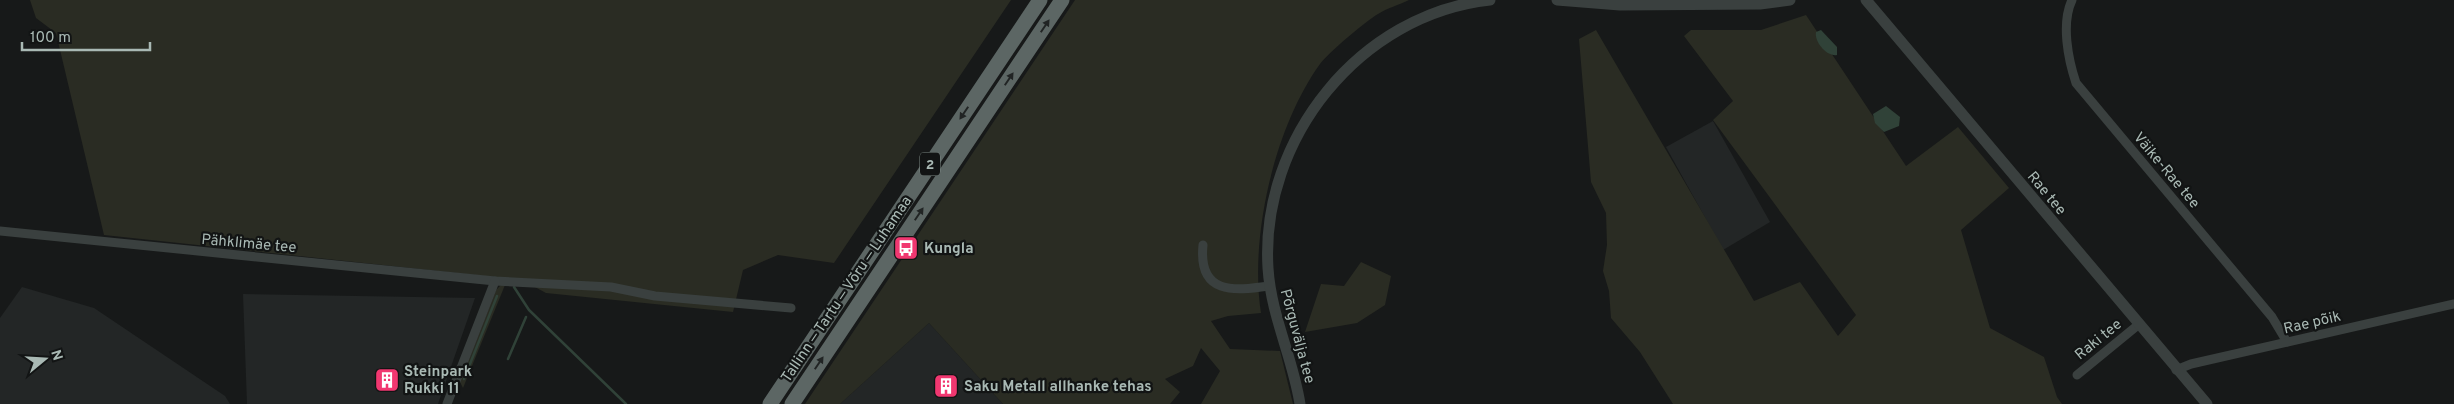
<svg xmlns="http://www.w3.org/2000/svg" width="2454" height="404" font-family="Overpass,sans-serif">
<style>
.built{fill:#232626}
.green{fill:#2a2c23}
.water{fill:#304238}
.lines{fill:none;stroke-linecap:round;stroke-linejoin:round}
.stream{stroke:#304238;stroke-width:2.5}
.minor{stroke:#3a403f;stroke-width:9}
.tertiary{stroke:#3a403f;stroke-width:11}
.trunk{stroke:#5c6664;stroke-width:15}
.oneway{fill:#212424}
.labels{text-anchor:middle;stroke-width:4.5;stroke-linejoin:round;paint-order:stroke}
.shield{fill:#121414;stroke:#7c8884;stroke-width:1}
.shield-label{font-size:14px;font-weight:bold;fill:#a9b9b4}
.street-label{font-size:15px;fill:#a9b9b4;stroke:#121414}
.poi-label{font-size:15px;font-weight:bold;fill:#a9b9b4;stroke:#121414;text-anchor:start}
</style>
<rect width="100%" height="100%" fill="#171919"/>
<g class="built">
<path d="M1713 121 1770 222 1723 250 1666 147Z"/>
<path d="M22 287 94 308 225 396 230 404H0V318Z"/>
<path d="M243 294 475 298 438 404H247Z"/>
<path d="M929 323 1003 404H840Z"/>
</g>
<g class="green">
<path d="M30 0H1011L834 263 778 255 743 270 733 312 546 293 522 280 104 235 56 33 36 18Z"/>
<path d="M1075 0H1409C1399 5 1387 8 1378 14 1366 21 1328 53 1320 64 1275 126 1249 237 1261 313L1228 316 1211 321 1230 349 1280 351 1293 404H1201L1220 371 1201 348 1193 366 1165 379 1180 392 1170 404H1003L929 323 840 404H805Z"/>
<path d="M1806 15 1906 166 1958 127 2009 188 1961 230 1990 328 2044 357 2057 397 2062 404H1673L1640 352 1611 318 1609 291 1603 271 1607 245 1606 213 1591 182 1579 39 1596 30 1754 301 1800 282 1838 336 1856 315 1713 120 1733 101 1684 36 1691 30H1761Z"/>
<path d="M1361 262 1391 276 1385 305 1357 323 1305 332 1321 284 1344 286Z"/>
<path d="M501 285H505L463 388 460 382 496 290Z"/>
</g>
<g class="water">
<path d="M1821 30 1837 47V55C1827 57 1814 42 1816 32Z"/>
<path d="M1886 106 1900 117 1899 126 1884 132 1875 123 1873 114Z"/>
</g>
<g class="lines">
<g class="stream">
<path d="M514 287 529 310 626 404"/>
<path d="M508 359 526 317"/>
<path d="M464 379 497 296"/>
</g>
<g class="minor">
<path d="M2072 0C2061 23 2068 59 2076 83L2272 317 2287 342"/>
<path d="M0 231 495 281 611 287 655 296 791 308"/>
<path d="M1203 245C1198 295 1234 291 1269 286"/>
<path d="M2176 370 2191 364 2454 304"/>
<path d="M2077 375 2138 325"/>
<path d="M447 404 495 281"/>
</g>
<g class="tertiary">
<path d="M1557 0 1620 5 1760 4 1790 0"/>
<path d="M1866 0 2207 404"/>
<path d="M1300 404C1293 358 1271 316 1268 268 1260 139 1360 14 1490 0"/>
</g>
<g class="trunk">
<path d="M770 404 1040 0"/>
<path d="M792 404 1062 0"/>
</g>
</g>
<defs><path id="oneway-solid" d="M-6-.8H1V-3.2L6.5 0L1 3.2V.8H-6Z" transform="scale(1.25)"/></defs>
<g class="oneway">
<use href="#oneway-solid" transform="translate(1045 26) rotate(-56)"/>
<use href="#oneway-solid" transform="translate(1009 79) rotate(-56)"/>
<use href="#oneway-solid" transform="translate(964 113) rotate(124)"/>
<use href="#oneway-solid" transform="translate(919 214) rotate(-56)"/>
<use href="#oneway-solid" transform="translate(819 363) rotate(-56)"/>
</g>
<defs>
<symbol id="bus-square" viewBox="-11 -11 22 22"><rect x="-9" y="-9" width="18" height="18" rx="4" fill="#f13770" stroke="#121414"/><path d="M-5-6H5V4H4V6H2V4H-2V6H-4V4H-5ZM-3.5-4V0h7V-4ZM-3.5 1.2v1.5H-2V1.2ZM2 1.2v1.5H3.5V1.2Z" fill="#fff"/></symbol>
<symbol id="building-square" viewBox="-11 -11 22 22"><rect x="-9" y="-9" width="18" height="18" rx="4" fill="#f13770" stroke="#121414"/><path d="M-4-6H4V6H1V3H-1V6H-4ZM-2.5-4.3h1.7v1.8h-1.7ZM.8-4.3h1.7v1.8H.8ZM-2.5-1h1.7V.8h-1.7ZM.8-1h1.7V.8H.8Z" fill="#fff"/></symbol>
</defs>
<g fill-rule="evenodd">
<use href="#bus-square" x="892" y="234" width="28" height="28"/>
<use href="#building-square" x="373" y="366" width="28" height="28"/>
<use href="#building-square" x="932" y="372" width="28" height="28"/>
</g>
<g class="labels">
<rect class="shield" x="920" y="152.5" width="20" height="23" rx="4"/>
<g class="shield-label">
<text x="930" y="169">2</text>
</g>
<g class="street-label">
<text transform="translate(2167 170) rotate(50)" y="5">Väike-Rae tee</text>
<text transform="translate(2047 193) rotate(50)" y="5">Rae tee</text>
<text transform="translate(249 243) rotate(5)" y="5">Pähklimäe tee</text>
<text transform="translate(846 289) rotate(-56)" y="5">Tallinn — Tartu — Võru — Luhamaa</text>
<text transform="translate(2312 322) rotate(-13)" y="5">Rae põik</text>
<text transform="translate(1298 336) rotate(75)" y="5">Põrguvälja tee</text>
<text transform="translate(2098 339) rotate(-39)" y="5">Raki tee</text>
</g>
<g class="poi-label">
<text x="924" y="253">Kungla</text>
<text x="404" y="376">Steinpark<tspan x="404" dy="17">Rukki 11</tspan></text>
<text x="964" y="391">Saku Metall allhanke tehas</text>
</g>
</g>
<g transform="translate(45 359) rotate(72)" stroke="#121414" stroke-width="4" paint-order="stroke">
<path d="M0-4L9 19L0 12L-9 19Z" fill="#a9b9b4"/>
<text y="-8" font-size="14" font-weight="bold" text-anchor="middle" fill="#a9b9b4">N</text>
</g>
<path d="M22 42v8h128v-8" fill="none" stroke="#a9b9b4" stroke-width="2.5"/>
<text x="30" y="42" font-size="15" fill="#a9b9b4" stroke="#121414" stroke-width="4" paint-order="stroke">100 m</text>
</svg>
